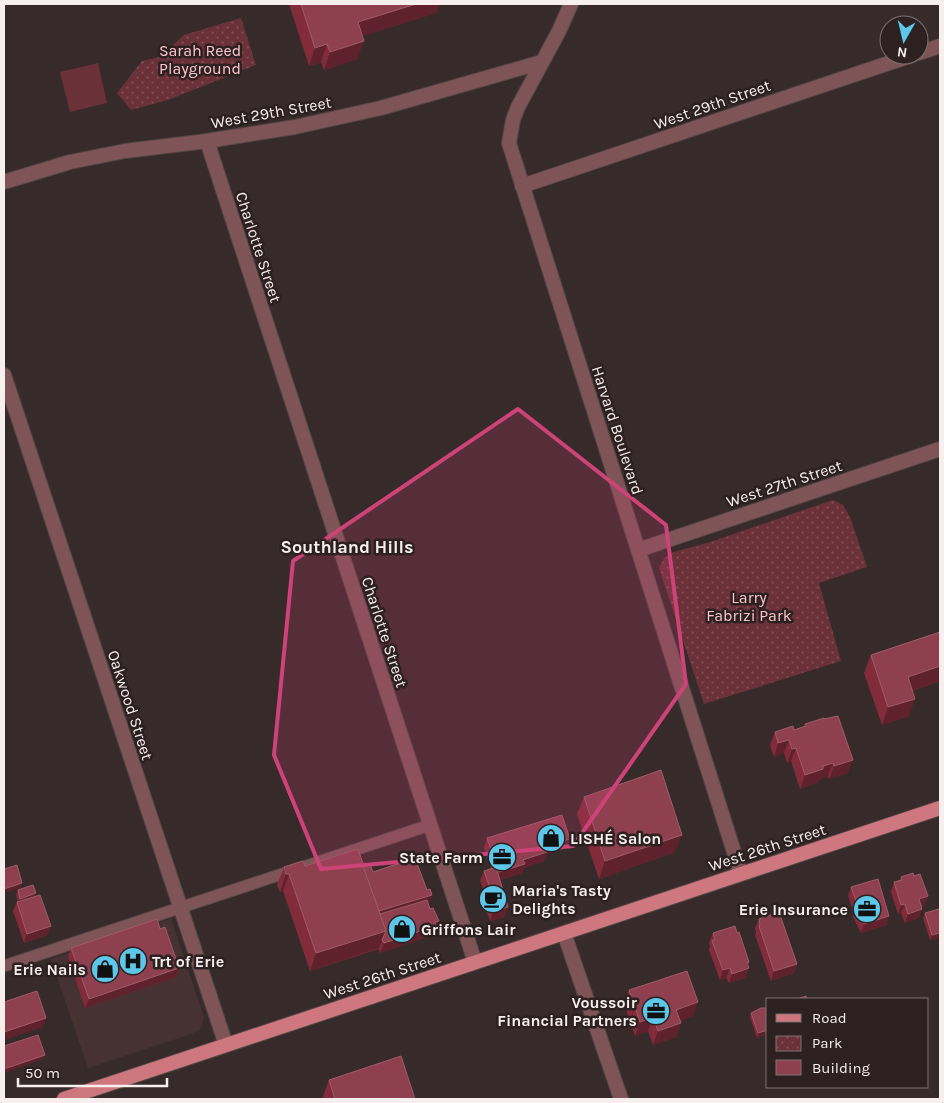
<svg xmlns="http://www.w3.org/2000/svg" width="944" height="1103" font-family="Karla,sans-serif">
<style>
.built{fill:#463233}
.park{fill:url(#park-dots)}
.garden{fill:#6b3138}
.lines{fill:none;stroke-linecap:round;stroke-linejoin:round}
.service-casing{stroke:#524545;stroke-width:13}
.minor-casing{stroke:#524545;stroke-width:16}
.primary-casing{stroke:#524545;stroke-width:16}
.service{stroke:#7f5457;stroke-width:11}
.minor{stroke:#7f5457;stroke-width:14}
.primary{stroke:#ce777f;stroke-width:14}
.wall{fill:#822b3b}
.shaded-wall{fill:#5f222c}
.building{fill:#8e404f;stroke:#9f5b68}
.marked{fill:#cd4378;fill-opacity:0.2;stroke:#cd4378;stroke-width:4;stroke-linejoin:round}
.labels{text-anchor:middle;stroke-width:5;stroke-linejoin:round;paint-order:stroke}
.park-label{font-size:16px;fill:#fbc4c7;stroke:#2c2021}
.street-label{font-size:16px;fill:#f7eeee;stroke:#2c2021}
.poi-label{font-size:16px;font-weight:bold;fill:#f7eeee;stroke:#2c2021;text-anchor:start}
.neighbourhood-label{font-size:18px;font-weight:bold;fill:#f7eeee;stroke:#2c2021}
</style>
<defs>
<pattern id="park-dots" width="8" height="8" patternUnits="userSpaceOnUse" patternTransform="scale(1.25)"><rect width="8" height="8" fill="#6b3138"/><path d="M2 2h.1M6 6h.1" fill="none" stroke="#814f55" stroke-width="1.8" stroke-linecap="round"/></pattern>
</defs>
<rect width="100%" height="100%" fill="#372a2a"/>
<path class="built" d="M171 919 204 1017 202 1027 199 1030 191 1034 88 1068 51 959Z"/>
<g class="park">
<path d="M241 18 256 65 168 100 131 110 117 93 142 61 160 57 184 35Z"/>
<path d="M833 500 843 505 850 517 867 567 819 583 841 661 704 704 659 568 664 558 674 552 710 542Z"/>
</g>
<path class="garden" d="M98 63 107 103 70 112 60 72Z"/>
<g class="lines">
<defs>
<path id="service" d="M4 966 430 825"/>
<g id="minor">
<path d="M571 4 559 31 518 107 513 120 509 143 741 874"/>
<path d="M919 53 940 46"/>
<path d="M207 141 475 962"/>
<path d="M4 182 70 162 125 151 207 141 295 127 381 108 542 62"/>
<path d="M522 186 913 55"/>
<path d="M4 375 226 1045"/>
<path d="M638 550 940 449"/>
<path d="M564 933 621 1099"/>
</g>
<path id="primary" d="M64 1099 940 808"/>
</defs>
<use href="#service" class="service-casing"/>
<use href="#minor" class="minor-casing"/>
<use href="#primary" class="primary-casing"/>
<use href="#service" class="service"/>
<use href="#minor" class="minor"/>
<use href="#primary" class="primary"/>
</g>
<g class="wall">
<path d="M289 4H440L436 13 362 36 357 59 324 70 321 62 309 66Z"/>
<path d="M940 632V681L912 691 909 716 882 725 864 673 871 655Z"/>
<path d="M805 724 848 773 829 779 828 776 819 780 818 782 800 789 791 761 787 763 784 753 774 757 770 745 775 732 794 730 803 727Z"/>
<path d="M584 797 675 852 599 879 577 814Z"/>
<path d="M487 838 570 839 566 848 546 854 544 861 524 868 522 873 500 880 505 917 490 921 482 899 484 892 480 880 484 871 491 869 484 847Z"/>
<path d="M305 866H363L429 905 430 909 439 921 433 935 380 953 379 949 310 971 283 891 280 892 277 885 284 867Z"/>
<path d="M914 876 928 896 924 905 921 906 922 909 918 918 905 923 901 913 898 914 891 892 894 882 900 880 901 877Z"/>
<path d="M851 887 889 916 886 925 861 933 853 917 854 914 848 896Z"/>
<path d="M18 890 34 896 51 926 47 935 24 943 13 911 17 902H18L16 895Z"/>
<path d="M925 913H940V937L930 940 923 918Z"/>
<path d="M759 919 797 964 794 973 771 981 755 935 756 932 755 928Z"/>
<path d="M713 933 749 962 748 966 749 968 745 978 729 983 726 978 720 980 709 950 710 946 709 943Z"/>
<path d="M71 948 176 977 85 1008 68 957Z"/>
<path d="M629 990 693 1016 680 1021 681 1023 676 1037 653 1045 648 1031 635 1036 624 1004Z"/>
<path d="M768 1008V1034L757 1038 750 1017 751 1013Z"/>
<path d="M329 1080 415 1099H322Z"/>
</g>
<g class="shaded-wall">
<path d="M416 4H440L436 13 351 40 358 22Z"/>
<path d="M364 41 357 59 324 70 330 52Z"/>
<path d="M327 44 321 62 309 66 315 48Z"/>
<path d="M940 666V681L901 694 908 677Z"/>
<path d="M915 699 909 716 882 725 888 707Z"/>
<path d="M789 740 784 753 774 757 778 743Z"/>
<path d="M796 748 791 761 787 763 792 749Z"/>
<path d="M853 760 848 773 829 779 834 766Z"/>
<path d="M833 763 828 776 819 780 818 782 800 789 805 775Z"/>
<path d="M682 835 675 852 599 879 605 861Z"/>
<path d="M570 839 566 848 546 854 544 861 524 868 522 873 495 882 499 872 545 846Z"/>
<path d="M286 874H289L283 891 280 892Z"/>
<path d="M22 883 20 888 4 893V889Z"/>
<path d="M36 893 34 898 19 903 20 899Z"/>
<path d="M432 895 427 909 377 923 376 911Z"/>
<path d="M928 896 924 905 915 908 919 899Z"/>
<path d="M905 904 901 913 898 914 901 905Z"/>
<path d="M508 907 505 917 490 921 493 912Z"/>
<path d="M922 909 918 918 905 923 908 914Z"/>
<path d="M889 916 886 925 861 933 864 924Z"/>
<path d="M439 921 433 935 380 953 384 943Z"/>
<path d="M51 926 47 935 24 943 27 934Z"/>
<path d="M386 931 379 948 310 971 316 953Z"/>
<path d="M940 933V937L930 940 932 935Z"/>
<path d="M749 962 747 969 749 968 745 978 729 983 732 974 747 963Z"/>
<path d="M797 964 794 973 771 981 774 971Z"/>
<path d="M179 968 176 977 85 1008 89 999Z"/>
<path d="M730 968 726 978 720 980 723 970Z"/>
<path d="M698 1002 693 1016 671 1024 676 1010Z"/>
<path d="M653 1017 648 1031 635 1036 640 1022Z"/>
<path d="M46 1018 43 1027 4 1040V1032Z"/>
<path d="M681 1023 676 1037 653 1045 658 1031Z"/>
<path d="M768 1030V1034L757 1038 758 1033Z"/>
<path d="M45 1055 43 1059 4 1073V1069Z"/>
</g>
<g class="building">
<path d="M301 4H416L358 22 364 41 330 52 327 44 315 48Z"/>
<path d="M940 632V666L908 677 915 699 888 707 871 655Z"/>
<path d="M838 716 853 760 834 766 833 763 823 766V769L805 775 796 748 792 749 789 740 778 743 775 732 793 726 794 730 806 726 805 724 824 718V719Z"/>
<path d="M661 770 682 835 605 861 584 797Z"/>
<path d="M562 815 570 839 545 846 547 852 523 860 525 864 499 872 487 838Z"/>
<path d="M358 849 386 931 316 953 289 874H286L284 867 303 861 305 866Z"/>
<path d="M415 858 427 890 430 889 432 895 379 911 363 866 370 864 373 872Z"/>
<path d="M17 865 22 883 4 889V869Z"/>
<path d="M496 867 508 907 493 912 485 890 490 888 484 871Z"/>
<path d="M913 873 914 876 920 874 928 896 919 899 922 909 908 914 905 904 901 905 894 882 902 880 901 877Z"/>
<path d="M878 879 889 916 864 924 856 907H858L851 887Z"/>
<path d="M33 885 36 893 20 899 18 890Z"/>
<path d="M40 895 51 926 27 934 17 902Z"/>
<path d="M427 900 430 909 433 908 439 921 435 922 436 926 384 943 382 940 386 931 380 914Z"/>
<path d="M939 909 940 913V933L932 935 925 913Z"/>
<path d="M779 912 797 964 774 971 759 926 760 925 759 919Z"/>
<path d="M157 919 160 929 165 927 179 968 89 999 71 948Z"/>
<path d="M735 926 737 933 739 932 749 962 747 963 749 968 732 974 730 968 723 970 712 941 715 939 713 933Z"/>
<path d="M687 971 698 1002 676 1010 681 1023 658 1031 653 1017 640 1022 629 990Z"/>
<path d="M37 991 46 1018 4 1032V1002Z"/>
<path d="M806 996 807 999H797Z"/>
<path d="M761 1008H768V1030L758 1033 751 1013Z"/>
<path d="M38 1035 45 1055 4 1069V1046Z"/>
<path d="M401 1056 415 1099H335L329 1080Z"/>
</g>
<path class="marked" d="M518 409 666 525 686 684 573 846 321 869 274 755 293 561Z"/>
<defs>
<symbol id="shop-disc" viewBox="-11 -11 22 22"><circle r="9.5" fill="#5cc7e8" stroke="#2c2021"/><path d="M-5-2.5h2.3a2.7 3.5 0 0 1 5.4 0H5L5.5 6h-11ZM-1.5-2.5h3a1.5 2.3 0 0 0-3 0Z" fill="#111"/></symbol>
<symbol id="office-disc" viewBox="-11 -11 22 22"><circle r="9.5" fill="#5cc7e8" stroke="#2c2021"/><path d="M-6-3h4V-5.5h4V-3h4V5H-6ZM-1-4.5V-3h2v-1.5ZM-6 0V1H6V0Z" fill="#111"/></symbol>
<symbol id="cafe-disc" viewBox="-11 -11 22 22"><circle r="9.5" fill="#5cc7e8" stroke="#2c2021"/><path d="M-5.5-4.5H6V0H3Q3 3.5 0 3.5H-2.5Q-5.5 3.5-5.5 0ZM3-3.2v2h1.7v-2ZM-6 4.5H4V6H-6Z" fill="#111"/></symbol>
<symbol id="hospital-disc" viewBox="-11 -11 22 22"><circle r="9.5" fill="#5cc7e8" stroke="#2c2021"/><path d="M-5-5h3v3.5h4V-5h3V5h-3V1.5h-4V5h-3Z" fill="#111"/></symbol>
</defs>
<g fill-rule="evenodd">
<use href="#shop-disc" x="535" y="822" width="32" height="32"/>
<use href="#office-disc" x="486" y="841" width="32" height="32"/>
<use href="#cafe-disc" x="477" y="883" width="32" height="32"/>
<use href="#office-disc" x="851" y="893" width="32" height="32"/>
<use href="#shop-disc" x="386" y="913" width="32" height="32"/>
<use href="#hospital-disc" x="117" y="945" width="32" height="32"/>
<use href="#shop-disc" x="89" y="953" width="32" height="32"/>
<use href="#office-disc" x="640" y="995" width="32" height="32"/>
</g>
<g class="labels">
<g class="park-label">
<text x="200" y="56">Sarah Reed<tspan x="200" dy="18">Playground</tspan></text>
<text x="749" y="603">Larry<tspan x="749" dy="18">Fabrizi Park</tspan></text>
</g>
<g class="street-label">
<text transform="translate(712 104) rotate(-19)" y="6">West 29th Street</text>
<text transform="translate(271 112) rotate(-10)" y="6">West 29th Street</text>
<text transform="translate(259 247) rotate(72)" y="6">Charlotte Street</text>
<text transform="translate(618 430) rotate(72)" y="6">Harvard Boulevard</text>
<text transform="translate(784 483) rotate(-18)" y="6">West 27th Street</text>
<text transform="translate(385 632) rotate(72)" y="6">Charlotte Street</text>
<text transform="translate(131 705) rotate(72)" y="6">Oakwood Street</text>
<text transform="translate(767 847) rotate(-18)" y="6">West 26th Street</text>
<text transform="translate(382 975) rotate(-18)" y="6">West 26th Street</text>
</g>
<g class="poi-label">
<text x="570" y="844">LISHÉ Salon</text>
<text x="483" y="863" text-anchor="end">State Farm</text>
<text x="512" y="896">Maria's Tasty<tspan x="512" dy="18">Delights</tspan></text>
<text x="848" y="915" text-anchor="end">Erie Insurance</text>
<text x="421" y="935">Griffons Lair</text>
<text x="152" y="967">Trt of Erie</text>
<text x="86" y="975" text-anchor="end">Erie Nails</text>
<text x="637" y="1008" text-anchor="end">Voussoir<tspan x="637" dy="18">Financial Partners</tspan></text>
</g>
<g class="neighbourhood-label">
<text x="347" y="553">Southland Hills</text>
</g>
</g>
<rect width="944" height="1103" fill="none" stroke="#f7eeee" stroke-width="10"/>
<rect x="766" y="998" width="162" height="90" fill="#2c2021" stroke="#7d7273"/>
<rect x="776" y="1014" width="25" height="8" fill="#ce777f" stroke="#7d7273"/>
<text x="812" y="1023" font-size="15" fill="#f7eeee">Road</text>
<rect x="776" y="1036" width="25" height="15" fill="url(#park-dots)" stroke="#7d7273"/>
<text x="812" y="1048" font-size="15" fill="#f7eeee">Park</text>
<rect x="776" y="1060" width="25" height="15" fill="#8e404f" stroke="#7d7273"/>
<text x="812" y="1073" font-size="15" fill="#f7eeee">Building</text>
<g transform="translate(904 40) rotate(188)"><circle r="24" fill="#2c2021" stroke="#7d7273"/>
<path d="M0-4L9 19L0 12L-9 19Z" fill="#5cc7e8"/>
<text y="-8" font-size="14" font-weight="bold" text-anchor="middle" fill="#f7eeee">N</text>
</g>
<path d="M18 1078v8h149v-8" fill="none" stroke="#f7eeee" stroke-width="2.5"/>
<text x="25" y="1078" font-size="15" fill="#f7eeee" stroke="#2c2021" stroke-width="4" paint-order="stroke">50 m</text>
</svg>
